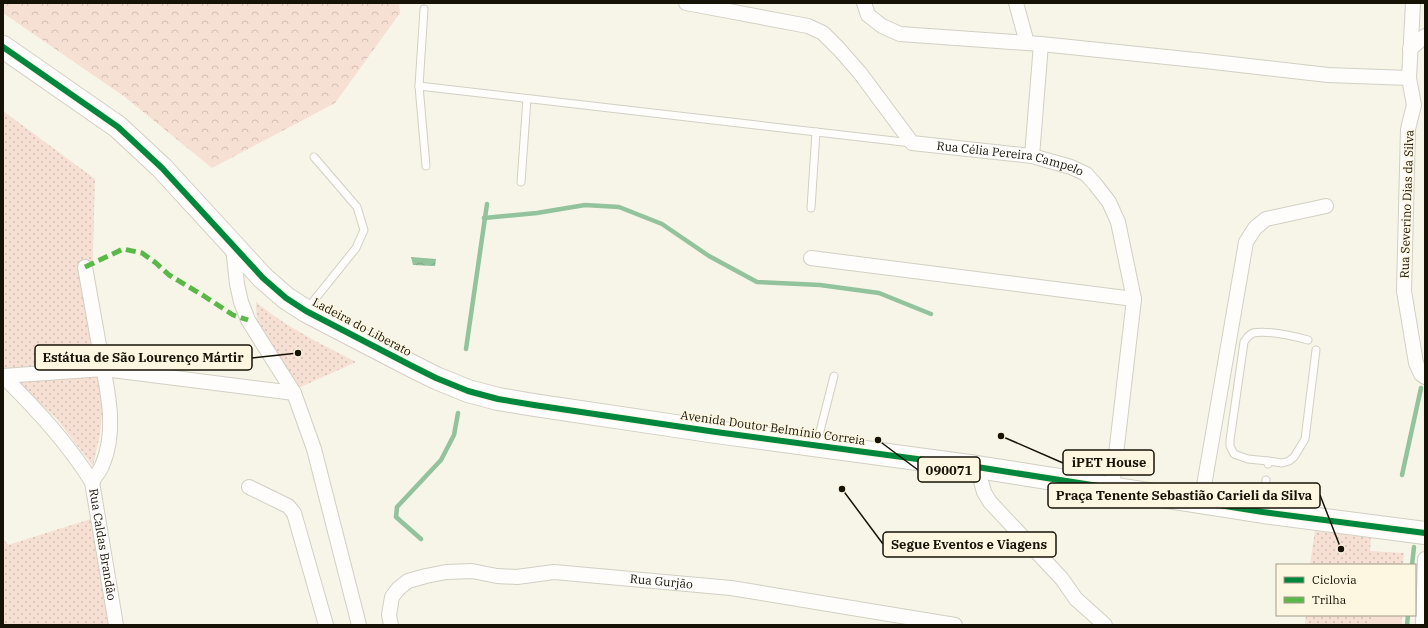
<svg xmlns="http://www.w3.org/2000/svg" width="1428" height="628" font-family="'IBM Plex Serif',serif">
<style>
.grass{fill:url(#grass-dots)}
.forest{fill:url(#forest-crowns)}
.pitch{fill:#f6dfd3}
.water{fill:url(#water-waves)}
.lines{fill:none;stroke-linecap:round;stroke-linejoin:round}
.stream{stroke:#92c39c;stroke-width:4.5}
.service-casing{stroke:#d2cfc3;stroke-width:9}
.minor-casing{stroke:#d2cfc3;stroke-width:16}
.primary-casing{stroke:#d2cfc3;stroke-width:24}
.service{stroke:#fefdfc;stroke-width:7}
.minor{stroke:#fefdfc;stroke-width:14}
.primary{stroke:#fefdfc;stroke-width:22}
.quiet{stroke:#58b947;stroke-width:5;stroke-dasharray:10 5;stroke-linecap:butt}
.cycleway-casing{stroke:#fdf7e2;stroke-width:8}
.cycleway{stroke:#00873e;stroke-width:6}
.labels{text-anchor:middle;stroke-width:3;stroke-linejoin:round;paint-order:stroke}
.street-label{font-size:12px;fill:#161206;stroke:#fdf7e2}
.leader{fill:none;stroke:#161206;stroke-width:1.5}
.callout-dot{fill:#161206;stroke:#fdf7e2;stroke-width:1.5}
.callout{fill:#fdf7e2;stroke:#161206;stroke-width:1.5}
.callout-label{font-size:13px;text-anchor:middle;font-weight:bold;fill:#161206}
</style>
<defs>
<pattern id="grass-dots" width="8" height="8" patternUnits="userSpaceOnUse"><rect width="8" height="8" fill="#f6dfd3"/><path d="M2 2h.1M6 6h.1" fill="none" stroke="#d2beb4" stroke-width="1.8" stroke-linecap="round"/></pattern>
<pattern id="forest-crowns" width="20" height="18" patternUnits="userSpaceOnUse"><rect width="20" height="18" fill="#f6dfd3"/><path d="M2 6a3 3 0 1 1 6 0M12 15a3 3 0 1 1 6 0" fill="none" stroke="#d2beb4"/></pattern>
<pattern id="water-waves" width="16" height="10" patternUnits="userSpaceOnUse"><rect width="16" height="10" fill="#92c39c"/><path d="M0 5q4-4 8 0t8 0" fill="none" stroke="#7da685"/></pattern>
</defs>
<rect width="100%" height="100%" fill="#f7f4e8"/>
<g class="grass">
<path d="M3 111 95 179 92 284 86 299V314L94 357 92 362 86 365 3 371Z"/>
<path d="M256 302C286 327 321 344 356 362L294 390 257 321Z"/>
<path d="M98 373 103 404 100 434 93 466 57 419 14 379Z"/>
<path d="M91 519 108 625H3V538L8 545Z"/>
<path d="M1315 531 1371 538 1370 551 1404 553 1403 565H1310Z"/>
<path d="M1306 615H1402V625H1305Z"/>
</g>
<path class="forest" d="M3 3H399L400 13 335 103 212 168 125 97 3 13Z"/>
<path class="pitch" d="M1372 615H1399V625H1371Z"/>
<path class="water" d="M411 257 436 259 435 266 413 265Z"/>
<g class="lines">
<g class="stream">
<path d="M484 218 537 213 585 205 619 207 662 224 709 256 757 282 820 285 879 293 931 314"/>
<path d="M466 349 487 204"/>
<path d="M1402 475 1421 388"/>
<path d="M421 539 396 517 397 507 441 460 454 435 458 413"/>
<path d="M1412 565 1414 547"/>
<path d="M1407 625 1408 615"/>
</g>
<defs>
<g id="service">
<path d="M424 9 419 86 426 166"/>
<path d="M419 86 912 143"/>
<path d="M521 182 527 99"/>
<path d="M811 208 816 132"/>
<path d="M307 309 356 248 364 230 357 207 314 157"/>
<path d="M817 443 834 376"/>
<path d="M1268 461 1248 459 1234 454 1230 446V440L1244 342C1247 338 1248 335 1253 333 1268 330 1293 336 1308 340"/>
<path d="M1268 464V461L1282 463 1289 461 1294 457 1305 439 1316 350"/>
<path d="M1263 510 1266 480"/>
</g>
<g id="minor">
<path id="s1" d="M686 3 808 26 823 33 839 49 860 73 912 143 1032 156 1071 167 1086 174 1095 184 1109 202 1118 222 1134 299 1112 489"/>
<path d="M864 3 868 15 882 26 900 34 1041 44 1205 61 1328 75 1409 78"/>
<path d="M1016 3 1027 43"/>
<path d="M1413 3 1409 78 1414 105 1408 129 1404 291 1416 363 1421 374 1425 377"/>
<path d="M1410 49 1425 36"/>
<path d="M1032 156 1041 44"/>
<path d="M233 247 237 284 241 302 248 320 294 393 314 449 359 625"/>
<path d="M811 258 1134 299"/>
<path d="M85 267C90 295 95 323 100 351 107 389 118 429 102 466 99 472 95 477 92 482"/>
<path d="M3 376 104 369 294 393"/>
<path id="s2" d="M3 376C36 409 67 442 92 482L116 625"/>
<path d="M977 467 984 492 990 502 1062 579 1076 599 1105 625"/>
<path d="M249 487 288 506 294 513 326 625"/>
<path d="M1201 503 1246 242 1255 228 1266 219 1326 206"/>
<path id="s3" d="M391 625 389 615 392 597 398 589 408 581 426 576 446 572 472 571 497 576 517 577 554 572 731 588 955 625"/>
<path d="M1423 625 1425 559"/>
</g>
<path id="primary" d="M3 47 118 127 162 168 263 278 286 298 306 311 410 365 436 378 468 391 498 399 534 405 716 432 977 467 1263 512 1425 533"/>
</defs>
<use href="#service" class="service-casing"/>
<use href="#minor" class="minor-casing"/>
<use href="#primary" class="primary-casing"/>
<use href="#service" class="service"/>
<use href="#minor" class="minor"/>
<use href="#primary" class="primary"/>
<path class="quiet" d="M85 267 123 249 142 253 156 263 169 275 204 296 233 315 248 320"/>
<defs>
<path id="cycleway" d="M3 47 118 127 162 168 263 278 286 298 306 311 410 365 436 378 468 391 498 399 534 405 716 432 977 467 1263 512 1425 533"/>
</defs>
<use href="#cycleway" class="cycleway-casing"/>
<use href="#cycleway" class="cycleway"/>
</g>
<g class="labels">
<g class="street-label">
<text dy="4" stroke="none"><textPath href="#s1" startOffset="382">Rua Célia Pereira Campelo</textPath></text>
<text transform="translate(1407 204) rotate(-88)" y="4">Rua Severino Dias da Silva</text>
<text transform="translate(362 327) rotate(28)" y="4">Ladeira do Liberato</text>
<text transform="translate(773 428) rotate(8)" y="4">Avenida Doutor Belmínio Correia</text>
<text dy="4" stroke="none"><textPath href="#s2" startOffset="202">Rua Caldas Brandão</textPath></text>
<text dy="4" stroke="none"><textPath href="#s3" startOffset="307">Rua Gurjão</textPath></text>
</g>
</g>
<path class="leader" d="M298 353L252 358M1001 436L1063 463M878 440L918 470M1341 549L1320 495M842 489L883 544"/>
<g class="callout-dot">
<circle cx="298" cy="353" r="4"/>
<circle cx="1001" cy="436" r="4"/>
<circle cx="878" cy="440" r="4"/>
<circle cx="1341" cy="549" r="4"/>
<circle cx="842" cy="489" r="4"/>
</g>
<g class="callout">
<rect x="35" y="345" width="217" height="25" rx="4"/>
<rect x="1063" y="450" width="91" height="25" rx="4"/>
<rect x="918" y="457" width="62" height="25" rx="4"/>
<rect x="1048" y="483" width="272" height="25" rx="4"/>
<rect x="883" y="532" width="173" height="25" rx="4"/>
</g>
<g class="callout-label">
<text x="143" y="362">Estátua de São Lourenço Mártir</text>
<text x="1109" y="467">iPET House</text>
<text x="949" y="475">090071</text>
<text x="1184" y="500">Praça Tenente Sebastião Carieli da Silva</text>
<text x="969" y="549">Segue Eventos e Viagens</text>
</g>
<rect width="1428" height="628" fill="none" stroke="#161206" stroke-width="8"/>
<rect x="1276" y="564" width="140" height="52" fill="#fdf7e2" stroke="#a19b8a"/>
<rect x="1284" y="577" width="20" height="6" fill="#00873e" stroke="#a19b8a"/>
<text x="1312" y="584" font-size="12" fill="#161206">Ciclovia</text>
<rect x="1284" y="597" width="20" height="6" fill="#58b947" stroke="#a19b8a"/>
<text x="1312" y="604" font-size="12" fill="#161206">Trilha</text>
</svg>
